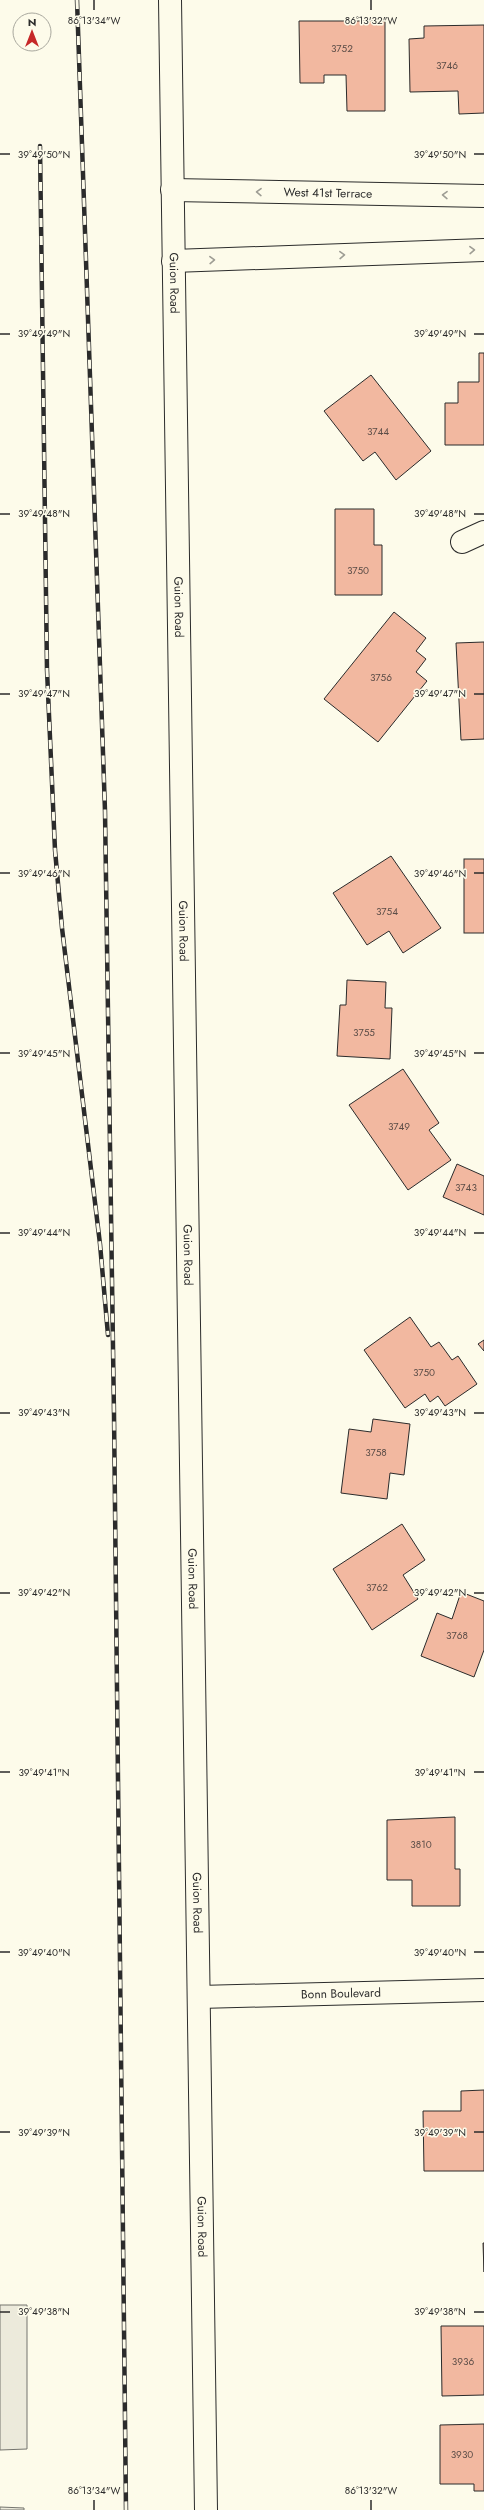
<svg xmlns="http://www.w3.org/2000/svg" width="484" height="2510" font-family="Jost,sans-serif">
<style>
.parking{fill:#eceadb;stroke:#74746e}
.building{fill:#f2b8a0;stroke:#2b2b2b}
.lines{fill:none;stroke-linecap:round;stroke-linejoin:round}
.minor-casing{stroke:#2b2b2b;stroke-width:24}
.tertiary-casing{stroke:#2b2b2b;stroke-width:24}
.minor{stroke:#fdfbea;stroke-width:22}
.tertiary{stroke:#fdfbea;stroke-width:22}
.rail-casing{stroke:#2b2b2b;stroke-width:4.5}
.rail{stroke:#fdfbea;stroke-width:3;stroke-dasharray:9;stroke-linecap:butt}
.oneway{stroke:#9e9d94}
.ticks{fill:none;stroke:#2b2b2b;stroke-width:1.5}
.labels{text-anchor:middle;stroke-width:3;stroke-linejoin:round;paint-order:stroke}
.number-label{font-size:10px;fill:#5d4e48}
.street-label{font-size:12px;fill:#2b2b2b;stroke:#fdfbea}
.ticks-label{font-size:10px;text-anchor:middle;fill:#2b2b2b;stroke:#fdfbea;stroke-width:3;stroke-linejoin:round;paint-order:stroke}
</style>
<rect width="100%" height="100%" fill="#fdfbea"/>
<g class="parking">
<path d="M0 2305H27V2449L0 2450Z"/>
<path d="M0 2507 24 2508V2510H0Z"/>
</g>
<g class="building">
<path d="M299 21H385V111H347L346 75H324V83H300Z"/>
<path d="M484 25V113L459 114 458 91 410 92 409 39 424 38V26Z"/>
<path d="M479 353H484V445H445V403H458V382H479Z"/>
<path d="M371 375 431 451 396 480 375 452 363 461 324 411Z"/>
<path d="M335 509H374V545H382V595H335Z"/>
<path d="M394 612 426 638 416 651 426 659 416 672 427 681 378 742 324 699Z"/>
<path d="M484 642V739L461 740 456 643Z"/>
<path d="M391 856 441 928 403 953 389 931 367 945 333 893Z"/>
<rect x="464" y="859" width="20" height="74"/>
<path d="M347 980 386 982 385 1008H392L390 1059 337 1056 340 1005H346Z"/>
<path d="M403 1069 439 1123 429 1130 451 1160 408 1190 349 1105Z"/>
<path d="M457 1164 484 1176V1215L443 1197Z"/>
<path d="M410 1317 431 1347 439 1342 452 1360 458 1356 477 1384 445 1406 438 1396 430 1402 425 1394 405 1408 364 1350Z"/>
<path d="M484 1340V1351L478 1344Z"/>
<path d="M373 1419 410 1424 404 1475 390 1473 387 1499 341 1493 349 1429 371 1432Z"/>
<path d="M402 1524 425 1560 403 1575 418 1599 372 1630 333 1569Z"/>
<path d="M461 1592 484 1601V1650L474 1677 421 1656 437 1613 452 1619Z"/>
<path d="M455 1817V1869H460V1906H412V1880H387V1820Z"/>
<path d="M484 2090V2171H424L423 2111H461V2091Z"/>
<path d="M483 2243H484V2272Z"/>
<path d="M441 2326H484V2395L442 2396Z"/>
<path d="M484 2424V2491H474V2484H440V2425Z"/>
</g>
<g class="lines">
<defs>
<g id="minor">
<path id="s1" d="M172 190 484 196"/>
<path d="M173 261 484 250"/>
<path d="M462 542 484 532"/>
<path id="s2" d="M199 1997 484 1990"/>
</g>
<g id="tertiary">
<path id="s3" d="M170 0 206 2510"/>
</g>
</defs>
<use href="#minor" class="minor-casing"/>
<use href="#tertiary" class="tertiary-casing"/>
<use href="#minor" class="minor"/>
<use href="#tertiary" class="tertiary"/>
<defs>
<g id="rail">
<path d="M77 0 105 811 114 1414 126 2510"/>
<path d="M40 146 47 670 55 850 62 928 100 1244 108 1335"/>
</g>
</defs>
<use href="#rail" class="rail-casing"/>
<use href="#rail" class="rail"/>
</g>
<defs><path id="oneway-chevron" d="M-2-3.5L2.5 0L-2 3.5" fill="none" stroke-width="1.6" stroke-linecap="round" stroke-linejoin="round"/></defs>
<g class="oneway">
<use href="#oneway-chevron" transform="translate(259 192) rotate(-179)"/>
<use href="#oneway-chevron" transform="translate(445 195) rotate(-179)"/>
<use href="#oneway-chevron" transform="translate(472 250) rotate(-2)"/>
<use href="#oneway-chevron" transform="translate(342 255) rotate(-2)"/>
<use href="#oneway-chevron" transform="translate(212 260) rotate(-2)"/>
</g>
<path class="ticks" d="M94 0V10M371 0V10M0 154H10M474 154H484M0 334H10M474 334H484M0 514H10M474 514H484M0 694H10M474 694H484M0 873H10M474 873H484M0 1053H10M474 1053H484M0 1233H10M474 1233H484M0 1413H10M474 1413H484M0 1593H10M474 1593H484M0 1772H10M474 1772H484M0 1952H10M474 1952H484M0 2132H10M474 2132H484M0 2312H10M474 2312H484M94 2500V2510M371 2500V2510"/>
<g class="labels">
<g class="number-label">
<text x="342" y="52">3752</text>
<text x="447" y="69">3746</text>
<text x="378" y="435">3744</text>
<text x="358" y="574">3750</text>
<text x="381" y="681">3756</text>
<text x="387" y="915">3754</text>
<text x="364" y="1036">3755</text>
<text x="399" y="1130">3749</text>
<text x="466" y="1191">3743</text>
<text x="424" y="1376">3750</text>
<text x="376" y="1456">3758</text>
<text x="377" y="1591">3762</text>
<text x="457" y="1639">3768</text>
<text x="421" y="1848">3810</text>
<text x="463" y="2365">3936</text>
<text x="462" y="2458">3930</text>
</g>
<g class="street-label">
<text dy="4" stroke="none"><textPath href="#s1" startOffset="156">West 41st Terrace</textPath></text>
<text dy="4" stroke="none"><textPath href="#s3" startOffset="283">Guion Road</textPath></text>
<text dy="4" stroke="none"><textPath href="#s3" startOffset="607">Guion Road</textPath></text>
<text dy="4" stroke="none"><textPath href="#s3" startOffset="931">Guion Road</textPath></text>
<text dy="4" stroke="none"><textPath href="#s3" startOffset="1255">Guion Road</textPath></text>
<text dy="4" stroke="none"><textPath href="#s3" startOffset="1579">Guion Road</textPath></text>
<text dy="4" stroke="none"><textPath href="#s3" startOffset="1903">Guion Road</textPath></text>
<text dy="4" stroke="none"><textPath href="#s2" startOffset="142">Bonn Boulevard</textPath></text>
<text dy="4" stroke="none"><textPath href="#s3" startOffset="2227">Guion Road</textPath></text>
</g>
</g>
<g class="ticks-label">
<text x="94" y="24">86°13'34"W</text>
<text x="371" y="24">86°13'32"W</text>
<text x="44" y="158">39°49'50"N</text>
<text x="440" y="158">39°49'50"N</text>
<text x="44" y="337">39°49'49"N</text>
<text x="440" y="337">39°49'49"N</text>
<text x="44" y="517">39°49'48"N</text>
<text x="440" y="517">39°49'48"N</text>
<text x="44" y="697">39°49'47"N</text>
<text x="440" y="697">39°49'47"N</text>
<text x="44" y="877">39°49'46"N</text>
<text x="440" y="877">39°49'46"N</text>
<text x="44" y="1057">39°49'45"N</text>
<text x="440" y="1057">39°49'45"N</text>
<text x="44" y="1236">39°49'44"N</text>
<text x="440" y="1236">39°49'44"N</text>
<text x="44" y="1416">39°49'43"N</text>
<text x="440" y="1416">39°49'43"N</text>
<text x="44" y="1596">39°49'42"N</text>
<text x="440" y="1596">39°49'42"N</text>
<text x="44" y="1776">39°49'41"N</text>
<text x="440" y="1776">39°49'41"N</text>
<text x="44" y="1956">39°49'40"N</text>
<text x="440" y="1956">39°49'40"N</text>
<text x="44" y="2136">39°49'39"N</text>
<text x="440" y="2136">39°49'39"N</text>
<text x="44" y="2315">39°49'38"N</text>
<text x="440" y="2315">39°49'38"N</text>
<text x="94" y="2494">86°13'34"W</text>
<text x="371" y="2494">86°13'32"W</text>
</g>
<g transform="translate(32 32)"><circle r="19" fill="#fdfbea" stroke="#a9a89e"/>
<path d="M0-3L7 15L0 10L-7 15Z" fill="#c62828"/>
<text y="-6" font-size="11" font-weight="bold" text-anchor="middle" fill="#2b2b2b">N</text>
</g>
</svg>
